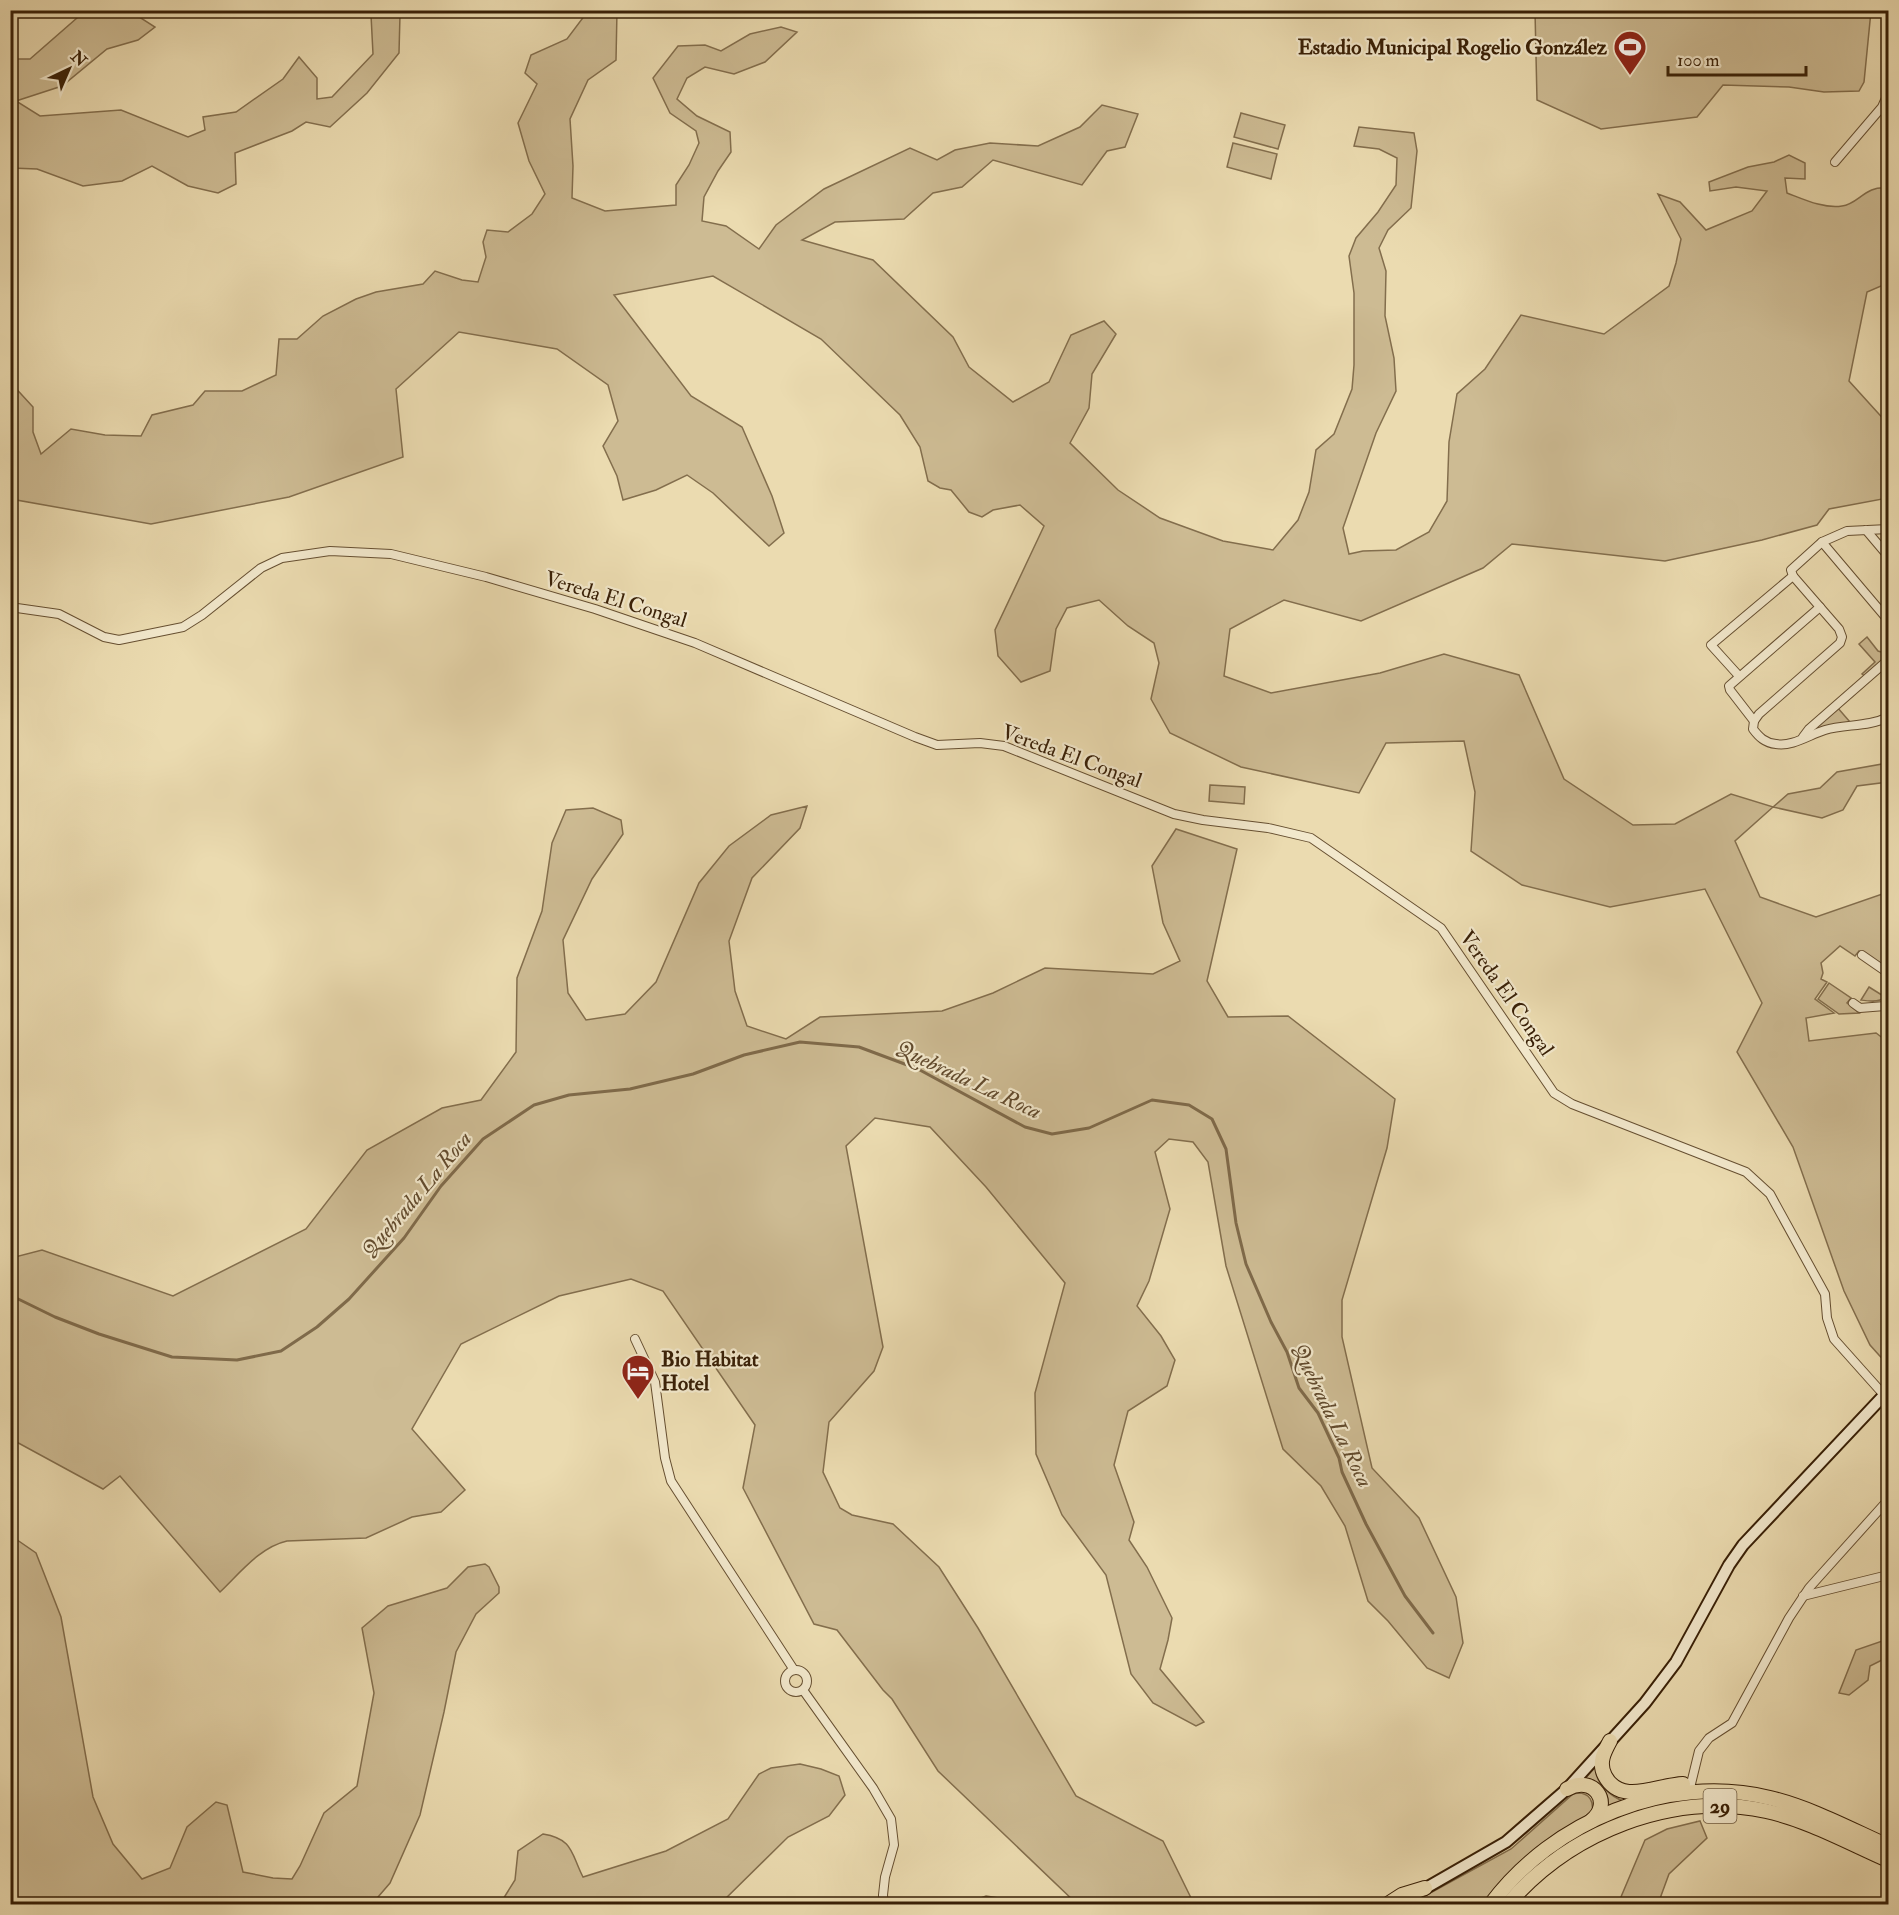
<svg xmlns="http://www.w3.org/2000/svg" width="1899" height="1915" font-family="'IM FELL Double Pica',serif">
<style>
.green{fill:#cdbb93;stroke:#836e4d;stroke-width:1.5}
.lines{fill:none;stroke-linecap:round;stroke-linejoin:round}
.stream{stroke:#7f6a4a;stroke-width:3}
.street-casing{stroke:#664f31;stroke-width:10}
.secondary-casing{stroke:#392007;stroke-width:14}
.highway-casing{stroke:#392007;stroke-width:16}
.street{stroke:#f2e8cc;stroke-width:8}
.secondary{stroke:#f2e8cc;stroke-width:10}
.highway{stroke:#ebdbb0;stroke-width:14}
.labels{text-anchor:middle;stroke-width:4.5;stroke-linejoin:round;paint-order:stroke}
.shield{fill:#f2e8cc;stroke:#705c42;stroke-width:1.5}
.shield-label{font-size:20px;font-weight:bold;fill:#392007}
.poi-label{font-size:21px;font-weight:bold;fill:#392007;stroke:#f2e8cc;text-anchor:end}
.street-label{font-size:21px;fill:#392007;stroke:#f2e8cc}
.water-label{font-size:22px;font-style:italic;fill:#624b2e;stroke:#f2e8cc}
</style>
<rect width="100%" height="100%" fill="#ebdbb0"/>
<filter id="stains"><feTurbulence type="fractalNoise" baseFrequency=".00333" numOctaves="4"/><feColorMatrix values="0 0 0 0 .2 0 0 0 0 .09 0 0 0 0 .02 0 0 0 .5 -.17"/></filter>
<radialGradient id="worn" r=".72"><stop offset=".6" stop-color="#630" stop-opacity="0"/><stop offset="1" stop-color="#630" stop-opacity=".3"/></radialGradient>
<g class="green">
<path d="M85 11H130L155 27 138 40 107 49 62 86 16 101 40 116 121 110 188 137 205 130 203 117 236 112 283 79 299 57 317 78V99L332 97 373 54 371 15 376 11H410L400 15 399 53 367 93 330 127 306 122 292 131 235 153 236 184 218 193 188 186 152 166 122 181 83 186 37 169 11 168V59H30Z"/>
<path d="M588 11H617L616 60 588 80 570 119 573 166 572 198 605 211 676 205V185L689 165 699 143 696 131 670 113 653 78 678 46 705 45 721 51 750 34 781 27 797 32 765 62 734 74 705 67 687 78 677 99 697 116 730 132 731 152 718 171 704 197 702 221 726 226 759 249 776 225 824 189 910 148 937 160 955 150 990 143 1038 146 1080 127 1102 105 1138 114 1125 147 1107 151 1082 185 993 160 962 187 933 193 904 219 835 222 802 240 873 260 953 337 969 367 1013 402 1049 382 1071 335 1104 321 1116 334 1092 374 1089 408 1070 443 1118 490 1160 518 1223 541 1273 550 1298 520 1309 492 1316 450 1334 434 1352 389 1354 365V293L1349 256 1356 238 1378 212 1396 185 1397 158 1379 149 1354 146 1359 127 1414 133 1417 151 1411 208 1388 230 1379 248 1386 271 1385 316 1394 358 1396 391 1376 433 1343 528 1349 554 1363 551 1396 550 1429 532 1447 501 1449 442 1457 394 1485 369 1521 315 1604 334 1669 286 1676 263 1681 239 1658 194 1680 202 1706 230 1752 211 1767 191 1736 187 1710 191 1709 182 1748 167 1774 162 1789 155 1805 163V179L1785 178 1787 193C1803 199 1824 209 1842 206 1859 204 1865 185 1888 188V283L1867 292 1849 381 1888 424V498L1829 509 1817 525 1762 540 1665 561 1512 544 1483 568 1361 621 1284 600 1230 629 1224 676 1271 693 1380 673 1444 654 1519 675 1564 779 1633 825 1675 824 1731 794 1773 807 1788 794 1820 788 1837 772 1888 763V782L1857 786 1843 810 1822 818 1773 807 1735 841 1760 897 1816 917 1888 892V970L1859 951 1855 956 1840 946 1821 963 1823 973 1821 979 1827 982 1815 999 1834 1013 1806 1018 1809 1041 1876 1033 1888 1042V1364H1887L1870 1345 1844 1291 1793 1147 1737 1052 1762 1003 1705 889 1610 907 1522 885 1471 851 1475 792 1464 741 1386 743 1359 793 1241 767 1170 733 1151 699 1159 663 1154 643 1128 626 1099 600 1067 608 1056 629 1050 671 1021 682 998 656 995 630 1044 526 1020 505 993 510 982 517 969 512 951 490 940 488 928 481 920 447 900 415 821 339 713 276 614 295 691 396 742 427 772 496 784 533 769 546 713 493 687 475 656 490 623 500 617 476 603 446 618 421 608 385 557 349 459 332 396 389 403 457 289 497 151 524 11 499 10 382 33 407V432L41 454 71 429 105 435 141 436 152 415 193 405 205 391H242L276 375 279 339H297L323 316 356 299 376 292 423 284 435 271 462 280 478 282 486 257 483 242 487 230 508 232 532 214 545 194 529 161 518 123 537 84 525 73 531 55 567 39Z"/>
<path d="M1535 11H1871L1864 82 1859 91 1824 92 1789 87 1723 85 1697 117 1601 129 1537 100Z"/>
<path d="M1241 113 1285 125 1278 149 1234 137Z"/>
<path d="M1233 143 1277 154 1271 179 1227 167Z"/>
<path d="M1867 637 1878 651 1888 654V657L1866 677 1862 674 1875 662 1859 644Z"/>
<path d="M1837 707 1850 722 1811 730Z"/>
<path d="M1210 785 1245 787 1244 804 1209 801Z"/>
<path d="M807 806 800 828 752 878 729 941 735 991 747 1026 786 1039 820 1017 942 1011 993 993 1045 968 1153 974 1180 961 1163 923 1152 866 1176 829 1237 849 1207 981 1228 1017 1288 1016 1395 1099 1387 1148 1342 1300V1337L1372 1468 1419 1518 1456 1597 1463 1643 1449 1678 1427 1668 1388 1621 1368 1601 1345 1526 1321 1486 1283 1449 1226 1266 1208 1162 1193 1142 1169 1139 1155 1152 1170 1209 1149 1281 1137 1306 1161 1336 1175 1360 1167 1386 1128 1411 1114 1465 1134 1522 1129 1540 1147 1567 1172 1618 1168 1640 1160 1669 1204 1722 1196 1726 1153 1703 1131 1674 1106 1575 1062 1515 1036 1454 1035 1393 1065 1283 986 1187 930 1127 875 1118 846 1146 883 1347 874 1371 829 1422 823 1472 840 1508 852 1515 893 1524 939 1567 978 1628 1076 1796 1163 1841 1194 1904H1077L938 1771 892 1699 883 1690 837 1630 814 1624 743 1488 755 1425 663 1291 631 1279 559 1296 461 1344 412 1429 465 1490 441 1512 412 1517 366 1538 287 1541C260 1547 240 1573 220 1592L120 1476 103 1489 11 1439V1258L42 1250 173 1296 306 1229 367 1150 442 1108 481 1100 516 1052 517 978 542 911 552 843 566 810 593 808 621 820 623 834 592 879 563 940 568 993 586 1020 625 1014 656 982 699 883 729 846 771 815Z"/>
<path d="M1829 983 1851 998 1847 1003 1859 1013 1839 1014 1818 999Z"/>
<path d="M1869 987 1885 997C1880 1003 1868 1001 1861 1000Z"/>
<path d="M10 1535 36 1553 61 1617 93 1797 113 1844 142 1879 170 1868 187 1827 216 1802 227 1805 243 1872 273 1878 292 1879 300 1866 324 1813 357 1786 374 1693 362 1628 388 1606 447 1588 468 1567 485 1564 489 1567 499 1587V1593L476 1614 456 1652 444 1712 420 1815 390 1883 372 1904H11Z"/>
<path d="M1888 1639V1657L1870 1666 1868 1680 1849 1695 1839 1693 1856 1650Z"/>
<path d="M800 1764 821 1769 839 1776 845 1795 829 1816 788 1837 720 1904H500L515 1880 518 1851 543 1834C574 1839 571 1854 583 1877L666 1851 728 1819 759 1774 771 1768Z"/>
<path d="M1596 1765C1593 1782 1610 1796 1625 1802L1607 1810C1612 1793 1600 1781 1584 1778Z"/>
<path d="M1578 1793C1590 1793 1594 1802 1592 1813L1518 1865 1484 1904H1410L1511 1849 1573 1794Z"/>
<path d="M1700 1821 1707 1838 1669 1874 1658 1904H1618L1645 1840 1667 1829Z"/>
<path d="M986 1896 1011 1900 1022 1904H965Z"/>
</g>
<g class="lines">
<path class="stream" d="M10 1295 55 1317 99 1334 172 1357 237 1360 281 1351 317 1327 349 1299 404 1238 441 1186 483 1139 534 1105 569 1095 630 1089 693 1074 744 1055 800 1042 859 1047 918 1069 1025 1127 1052 1134 1089 1128 1152 1100 1189 1105 1212 1119 1226 1149 1236 1223 1246 1264 1271 1322 1287 1352 1299 1388 1318 1413 1339 1458 1342 1472 1366 1524 1405 1596 1433 1633"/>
<defs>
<g id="street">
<path d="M1835 162 1882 107 1886 98 1888 37"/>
<path d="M1888 529 1847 531 1822 542 1791 570 1793 576 1839 629 1842 637 1840 643 1759 714 1754 721 1753 729C1759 737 1765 743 1776 744 1792 747 1809 735 1825 730 1845 724 1869 727 1888 717"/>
<path d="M1866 530 1888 556"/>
<path d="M1822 542 1888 620"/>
<path d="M10 607 59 614 104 637 119 640 183 627 202 615 261 568 282 558 330 551 391 554 486 577 595 609 695 643 915 737 937 745 980 743 1004 746 1174 814 1203 820 1268 828 1311 838 1441 928 1554 1093 1572 1104 1746 1172 1770 1194 1825 1294 1827 1318 1834 1339 1884 1395"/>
<path d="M1739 676 1711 645 1793 576"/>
<path d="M1754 721 1730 690 1729 686 1820 607"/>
<path d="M1803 737 1809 729 1888 660"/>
<path d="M1862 955 1888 973"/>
<path d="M1853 1003 1860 1008 1885 1006 1888 1001"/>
<path d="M635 1339 655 1382 665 1458 671 1481 794 1670"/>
<path d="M1803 1596 1888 1575"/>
<circle cx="796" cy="1681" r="11"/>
<path d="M803 1690 873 1788 891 1819 894 1845 885 1877 883 1895 884 1904"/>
<path d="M1689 1792 1699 1751 1709 1738 1732 1723 1789 1618 1809 1588 1888 1500"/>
</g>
<g id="secondary">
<path d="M1188 10H1211"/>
<path d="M1419 1892 1506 1842 1567 1789 1645 1703 1676 1662 1729 1565 1743 1545 1888 1391"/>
</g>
<g id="highway">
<path d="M1610 1741C1604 1752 1598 1763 1605 1776 1621 1806 1657 1785 1683 1784"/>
<path d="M1567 1789C1593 1774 1614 1803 1591 1821"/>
<path d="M1388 1904 1402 1895 1425 1888"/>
<path d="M1491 1904C1553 1821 1667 1773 1770 1798 1811 1808 1850 1829 1888 1846"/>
<path d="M1508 1904C1570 1832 1671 1791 1766 1811 1808 1820 1849 1843 1888 1860"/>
</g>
</defs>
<use href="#street" class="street-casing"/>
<use href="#secondary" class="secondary-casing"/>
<use href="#highway" class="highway-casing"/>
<use href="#street" class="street"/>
<use href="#secondary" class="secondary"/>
<use href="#highway" class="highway"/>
</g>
<defs>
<symbol id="stadium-pin" viewBox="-11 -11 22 30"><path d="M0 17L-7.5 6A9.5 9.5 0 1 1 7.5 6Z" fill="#8f2418" stroke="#f2e8cc"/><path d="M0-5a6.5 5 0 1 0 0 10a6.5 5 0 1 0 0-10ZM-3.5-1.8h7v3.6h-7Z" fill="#fff"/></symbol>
<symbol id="hotel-pin" viewBox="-11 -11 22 30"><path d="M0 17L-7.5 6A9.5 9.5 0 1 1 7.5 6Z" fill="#8f2418" stroke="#f2e8cc"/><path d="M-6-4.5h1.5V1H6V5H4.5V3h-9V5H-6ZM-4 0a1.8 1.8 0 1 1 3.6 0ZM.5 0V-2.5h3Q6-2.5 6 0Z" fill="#fff"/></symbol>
</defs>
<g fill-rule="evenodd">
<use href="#stadium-pin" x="1611" y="28" width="38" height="52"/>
<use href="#hotel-pin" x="619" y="1352" width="38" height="52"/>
</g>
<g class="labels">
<rect class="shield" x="1703.5" y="1789" width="33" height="34" rx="4.5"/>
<g class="shield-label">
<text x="1720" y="1813">29</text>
</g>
<g class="poi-label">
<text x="1607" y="54">Estadio Municipal Rogelio González</text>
<text x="661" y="1366" text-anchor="start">Bio Habitat<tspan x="661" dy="24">Hotel</tspan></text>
</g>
<g class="street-label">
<text transform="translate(616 599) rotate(17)" y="7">Vereda El Congal</text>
<text transform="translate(1072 756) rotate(20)" y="7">Vereda El Congal</text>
<text transform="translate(1507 993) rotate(55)" y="7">Vereda El Congal</text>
</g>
<g class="water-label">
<text transform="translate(969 1079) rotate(25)" y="8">Quebrada La Roca</text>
<text transform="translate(416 1194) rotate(-50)" y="8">Quebrada La Roca</text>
<text transform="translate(1333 1415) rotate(64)" y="8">Quebrada La Roca</text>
</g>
</g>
<rect width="1899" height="1915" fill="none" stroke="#ebdbb0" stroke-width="36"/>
<rect x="12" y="12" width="1875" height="1891" fill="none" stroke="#392007" stroke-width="3"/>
<rect x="18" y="18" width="1863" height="1879" fill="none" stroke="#392007" stroke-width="1.5"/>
<g transform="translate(69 69) rotate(44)" stroke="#f2e8cc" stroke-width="4.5" paint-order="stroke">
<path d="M0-4.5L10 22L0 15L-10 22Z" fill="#392007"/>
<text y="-9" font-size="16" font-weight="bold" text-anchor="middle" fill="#392007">N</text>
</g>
<path d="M1668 66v9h138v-9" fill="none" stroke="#392007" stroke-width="3"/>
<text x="1677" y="66" font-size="18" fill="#392007" stroke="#f2e8cc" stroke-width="4.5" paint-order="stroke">100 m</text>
<rect width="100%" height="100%" filter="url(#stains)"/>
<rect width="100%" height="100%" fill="url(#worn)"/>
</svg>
